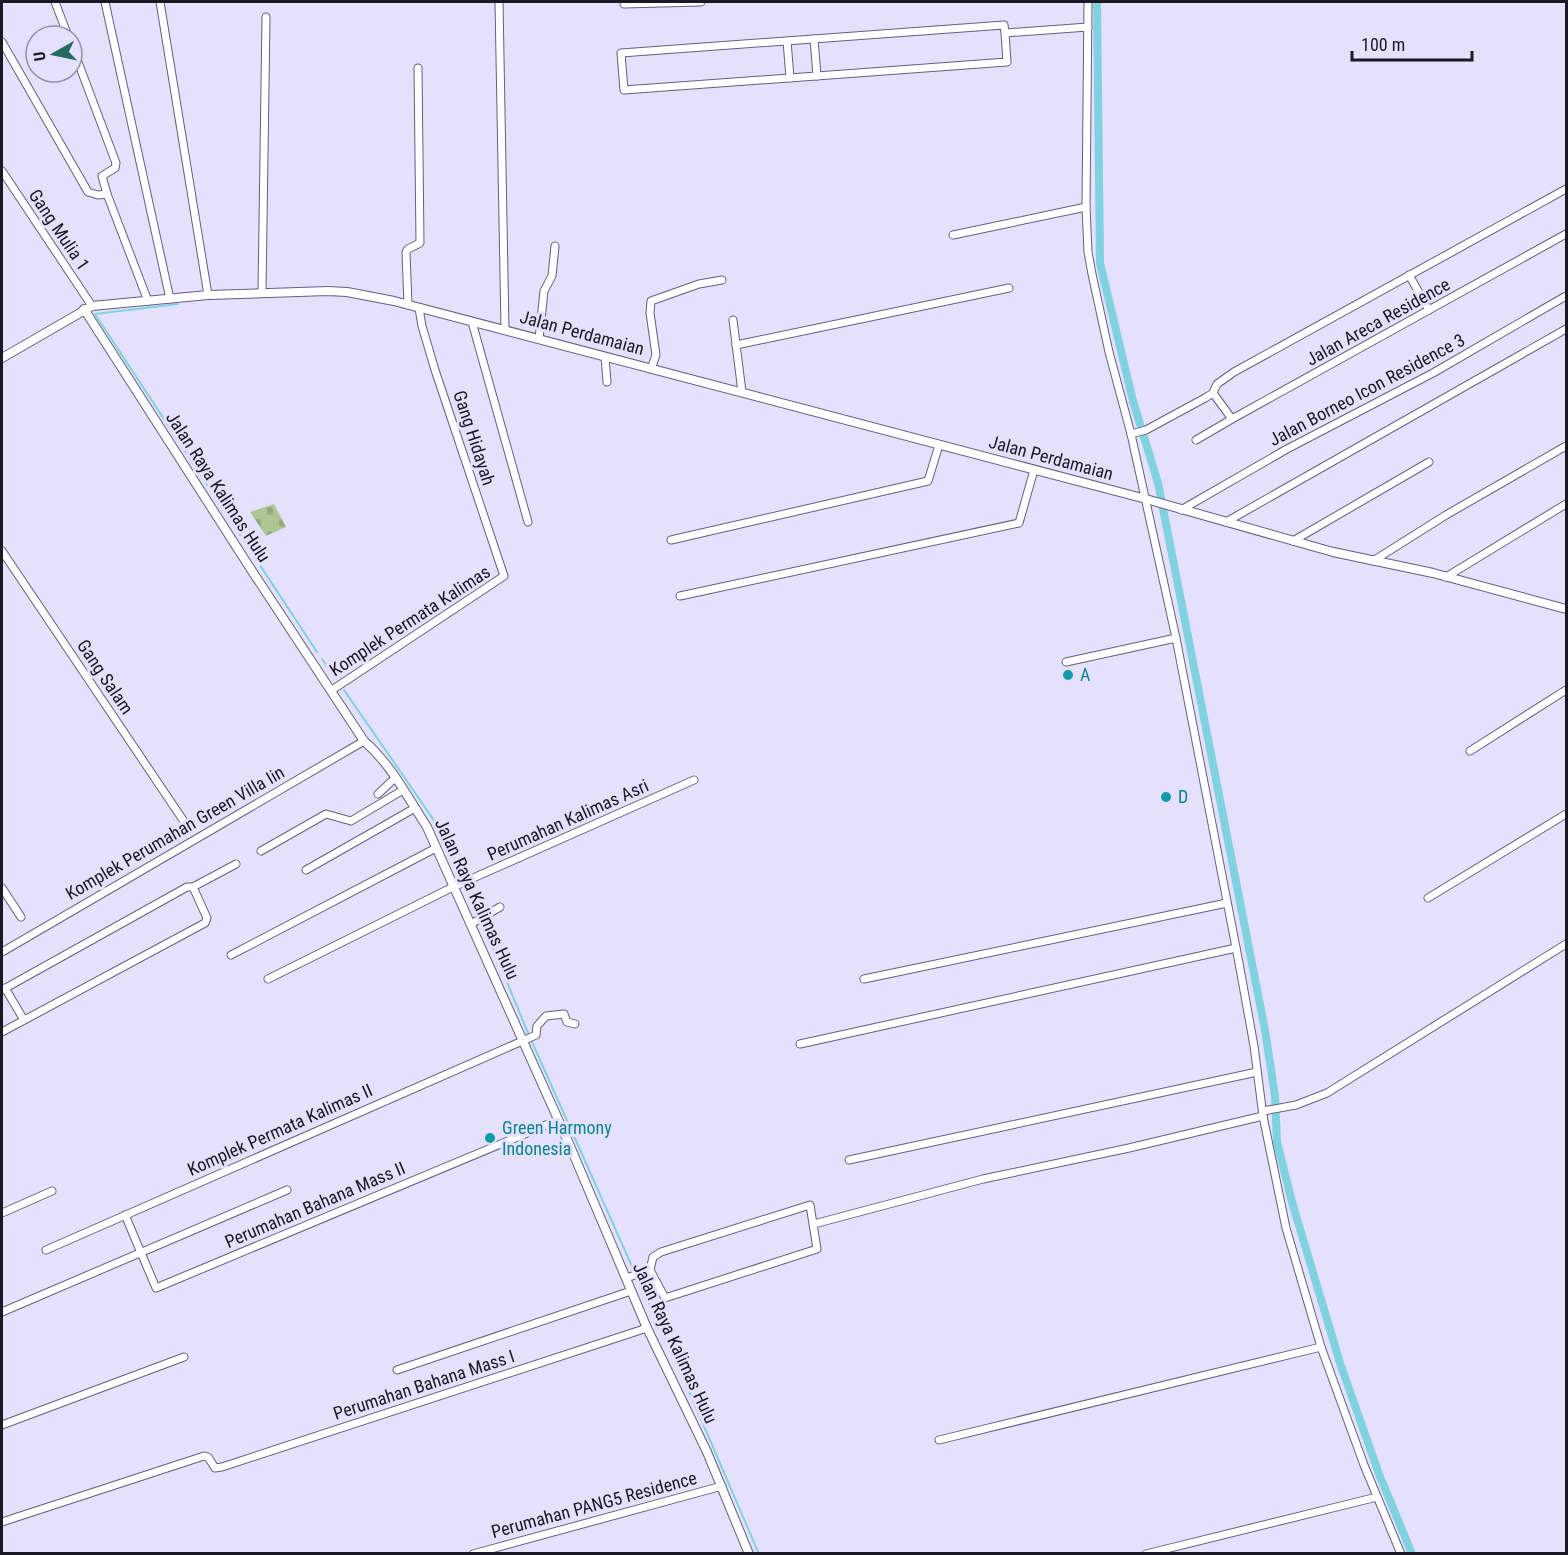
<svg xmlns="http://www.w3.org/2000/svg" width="1568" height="1555" font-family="'Roboto Condensed',sans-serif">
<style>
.cemetery{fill:url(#cemetery-stones)}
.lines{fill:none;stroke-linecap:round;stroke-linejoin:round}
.stream{stroke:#80d2e0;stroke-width:2}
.canal{stroke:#80d2e0;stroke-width:8}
.minor-casing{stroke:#645f7d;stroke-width:9}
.tertiary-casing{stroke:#645f7d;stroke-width:10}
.minor{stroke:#fff;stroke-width:7}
.tertiary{stroke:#fff;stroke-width:8}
.culture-dot{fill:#0f9aa8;stroke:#e5e1fd;stroke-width:2}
.labels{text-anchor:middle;stroke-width:6;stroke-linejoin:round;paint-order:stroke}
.street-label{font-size:18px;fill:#1a1824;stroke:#e5e1fd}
.culture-label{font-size:18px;fill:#0d838f;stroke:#e5e1fd;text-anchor:start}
</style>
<defs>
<pattern id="cemetery-stones" width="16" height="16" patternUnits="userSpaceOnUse" patternTransform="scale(1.5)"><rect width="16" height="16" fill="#b0c692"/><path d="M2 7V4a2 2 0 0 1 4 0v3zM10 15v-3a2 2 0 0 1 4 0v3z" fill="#97a97e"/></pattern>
</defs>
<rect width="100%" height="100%" fill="#e5e1fd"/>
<path class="cemetery" d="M274 504 286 527 266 536 250 512Z"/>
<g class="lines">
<g class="stream">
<path d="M178 304 95 314 317 652"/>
<path d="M322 659 336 679"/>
<path d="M344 690 440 829"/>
<path d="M446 842 462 877"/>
<path d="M467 889 478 912"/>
<path d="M483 924 528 1033 639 1282 676 1361 759 1554"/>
</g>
<path class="canal" d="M1097 2 1100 263 1133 401 1158 483 1265 1030 1275 1096 1277 1142 1292 1202 1340 1363 1379 1474 1412 1554"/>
<defs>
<g id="minor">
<path d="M55 2 68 36"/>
<path d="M105 2 170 299"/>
<path d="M160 2 208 295"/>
<path d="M499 2 505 330"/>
<path d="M1088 2 1086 207 1088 252 1092 274 1109 352 1131 434 1176 638 1239 963 1254 1046 1263 1116 1286 1228 1321 1347 1364 1465 1401 1554"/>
<path d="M624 4 701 2"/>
<path d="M1005 33 1007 62 624 90 621 53 1004 25 1005 33 1088 27"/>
<path d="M814 39 817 76"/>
<path d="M787 41 790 78"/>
<path d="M2 42 88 192 98 195 107 194 148 301"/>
<path d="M72 46 116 163 115 168 102 176 107 194"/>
<path d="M2 171 92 306"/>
<path d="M953 235 1086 207"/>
<path d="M1409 275 1429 310"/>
<path d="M262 292 266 17"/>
<path d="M408 305 406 252 408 249 420 243 418 68"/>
<path d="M733 320 742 392"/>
<path d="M472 322 528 522"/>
<path d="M539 339 544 291 552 276 555 246"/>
<path d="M736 345 1009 288"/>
<path d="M605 357 607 382"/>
<path d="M651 369 656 355 650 313 651 301 699 284 722 280"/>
<path d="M1213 393 1232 419 1566 234"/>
<path d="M1131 434 1146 430 1205 398 1213 393 1217 384 1234 372 1566 189"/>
<path d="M1196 440 1232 419"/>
<path d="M1181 510 1287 449 1433 373 1566 296"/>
<path d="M1226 522 1566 329"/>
<path d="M671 540 928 481 939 445"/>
<path d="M1293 541 1429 462"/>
<path d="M2 551 183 820"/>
<path d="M1373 561 1446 515 1566 446"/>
<path d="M1446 577 1566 504"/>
<path d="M680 596 1019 523 1034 470"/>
<path d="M1066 662 1176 638"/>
<path d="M332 690 504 576 435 370 422 326 419 308"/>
<path d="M1470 751 1566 690"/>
<path d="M378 794 395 778"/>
<path d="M261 851 326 814 351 821 403 790"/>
<path d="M306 870 415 808"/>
<path d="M193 887 236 864"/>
<path d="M2 888 21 917"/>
<path d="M1428 898 1566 814"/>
<path d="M471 924 500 907"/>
<path d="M2 952 364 741"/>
<path d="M231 955 436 848"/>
<path d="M268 979 453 887 694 780"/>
<path d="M864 979 1227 903"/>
<path d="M5 988 24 1020"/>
<path d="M2 990 187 887H193L207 918 205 923 2 1032"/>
<path d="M800 1044 1236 948"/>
<path d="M1263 1111 1296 1105 1327 1093 1566 944"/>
<path d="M849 1160 1257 1072"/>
<path d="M2 1213 52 1191"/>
<path d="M125 1215 156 1288 558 1120"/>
<path d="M814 1224 983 1179 1129 1148 1263 1116"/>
<path d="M46 1250 536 1035 537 1026 546 1016 564 1014 567 1022 575 1024"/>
<path d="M626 1278 650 1270 653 1257 661 1252 810 1205 817 1249 665 1298 650 1270"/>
<path d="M2 1312 287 1190"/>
<path d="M397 1370 631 1291"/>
<path d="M2 1425 184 1357"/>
<path d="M939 1440 1321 1347"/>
<path d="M2 1522 204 1456 208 1457 215 1468 222 1467 647 1328"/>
<path d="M473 1554 722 1486"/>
<path d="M1146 1554 1377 1497"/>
</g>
<g id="tertiary">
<path d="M84 309 252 571 364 741C391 764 408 798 427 827L570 1146 647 1328 707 1452 749 1554"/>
<path d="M2 358 92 306 208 295 328 291 347 292 394 301 1146 499 1333 552 1433 573 1566 609"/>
</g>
</defs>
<use href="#minor" class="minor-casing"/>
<use href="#tertiary" class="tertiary-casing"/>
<use href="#minor" class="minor"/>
<use href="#tertiary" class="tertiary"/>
</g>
<g class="culture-dot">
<circle cx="1068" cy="675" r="6"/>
<circle cx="1166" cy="797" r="6"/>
<circle cx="490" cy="1138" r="6"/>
</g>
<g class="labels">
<g class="street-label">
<text transform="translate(59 230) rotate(56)" y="6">Gang Mulia 1</text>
<text transform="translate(1378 322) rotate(-29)" y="6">Jalan Areca Residence</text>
<text transform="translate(582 333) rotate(15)" y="6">Jalan Perdamaian</text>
<text transform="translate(1367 390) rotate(-28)" y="6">Jalan Borneo Icon Residence 3</text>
<text transform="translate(474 438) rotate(72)" y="6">Gang Hidayah</text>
<text transform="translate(1051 458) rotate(15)" y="6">Jalan Perdamaian</text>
<text transform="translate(218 487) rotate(57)" y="6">Jalan Raya Kalimas Hulu</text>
<text transform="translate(410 621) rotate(-33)" y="6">Komplek Permata Kalimas</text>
<text transform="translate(105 677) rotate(56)" y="6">Gang Salam</text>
<text transform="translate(568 820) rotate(-24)" y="6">Perumahan Kalimas Asri</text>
<text transform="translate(175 833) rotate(-30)" y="6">Komplek Perumahan Green Villa Iin</text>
<text transform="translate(477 899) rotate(65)" y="6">Jalan Raya Kalimas Hulu</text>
<text transform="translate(280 1130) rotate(-24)" y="6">Komplek Permata Kalimas II</text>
<text transform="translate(315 1205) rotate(-23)" y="6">Perumahan Bahana Mass II</text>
<text transform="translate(675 1343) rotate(65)" y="6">Jalan Raya Kalimas Hulu</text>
<text transform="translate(424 1385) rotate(-18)" y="6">Perumahan Bahana Mass I</text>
<text transform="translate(594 1505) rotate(-15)" y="6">Perumahan PANG5 Residence</text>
</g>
<g class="culture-label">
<text x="1080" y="681">A</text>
<text x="1178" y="803">D</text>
<text x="502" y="1134">Green Harmony<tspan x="502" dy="21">Indonesia</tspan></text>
</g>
</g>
<rect width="1568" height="1555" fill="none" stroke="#1a1824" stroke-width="6"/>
<g transform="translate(54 54) rotate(261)"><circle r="28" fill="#e5e1fd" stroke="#9491a6" stroke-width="1.5"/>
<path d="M0-4.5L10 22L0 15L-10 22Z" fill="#246a5f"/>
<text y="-9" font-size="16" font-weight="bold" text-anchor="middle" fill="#1a1824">U</text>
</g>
<path d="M1352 51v9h120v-9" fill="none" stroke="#1a1824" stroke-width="3"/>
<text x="1361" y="51" font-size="18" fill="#1a1824" stroke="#e5e1fd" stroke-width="4.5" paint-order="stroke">100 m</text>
</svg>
